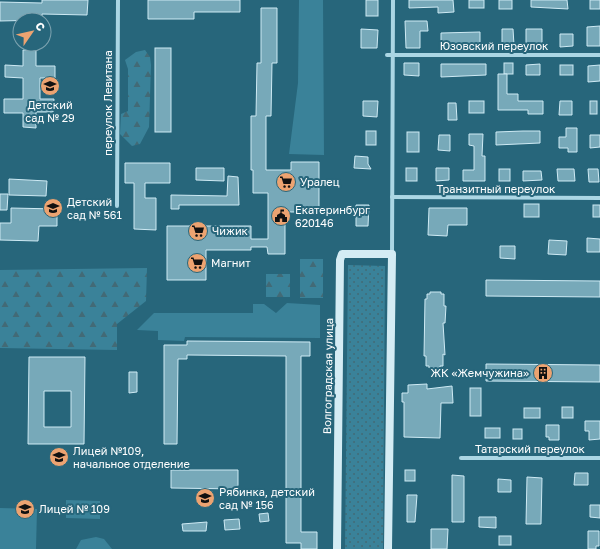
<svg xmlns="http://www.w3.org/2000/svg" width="600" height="549" font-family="'Golos Text',sans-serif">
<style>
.grass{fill:#3a8299}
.forest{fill:url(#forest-firs)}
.park{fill:url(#park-dots)}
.building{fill:#77a9b9;stroke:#ceeaf4;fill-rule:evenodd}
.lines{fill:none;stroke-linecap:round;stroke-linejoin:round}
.street{stroke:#abd6e4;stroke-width:4}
.secondary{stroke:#d4ecf4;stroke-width:8}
.labels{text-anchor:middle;stroke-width:4;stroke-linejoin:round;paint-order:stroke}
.street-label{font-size:11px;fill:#fff;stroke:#27667b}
.poi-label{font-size:11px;fill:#fff;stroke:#27667b;text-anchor:start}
</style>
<defs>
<pattern id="forest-firs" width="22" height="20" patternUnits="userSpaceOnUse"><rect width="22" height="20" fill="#3a8299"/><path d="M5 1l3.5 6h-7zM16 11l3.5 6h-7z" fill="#426a76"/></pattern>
<pattern id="park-dots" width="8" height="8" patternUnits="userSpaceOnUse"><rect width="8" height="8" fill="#3a8299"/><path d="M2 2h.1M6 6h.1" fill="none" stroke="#426a76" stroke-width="1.8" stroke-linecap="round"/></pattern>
</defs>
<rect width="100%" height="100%" fill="#27667b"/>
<g class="grass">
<path d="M299 0H323L324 155 289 154 298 83Z"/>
<path d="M287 303 320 305V338L185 337 184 341 158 340V331L137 330 154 313H253V304H264L276 313Z"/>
<path d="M66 500 100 501V519L66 518Z"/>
<path d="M0 508 37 509 36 549H0Z"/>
<path d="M96 537 104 539 112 549H76L81 540Z"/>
</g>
<g class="forest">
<path d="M145 50 150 57 151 65 149 127 140 144 132 146 120 134 121 114 128 111V69L125 60 136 52Z"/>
<rect x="300" y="259" width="23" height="39"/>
<path d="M147 268 146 301 117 324V350L0 348V270Z"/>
<rect x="266" y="274" width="24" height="23"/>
</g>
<path class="park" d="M348 265 385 266 383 549H345Z"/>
<g class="building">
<path d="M42 0H88L87 15 42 14V20L0 21V2L42 3Z"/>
<path d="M148 0H240V12H194V19H148Z"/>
<rect x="366" y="0" width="12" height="16"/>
<path d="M409 0H453L454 12 438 13V7L409 8Z"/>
<rect x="469" y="0" width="15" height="8"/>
<rect x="499" y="0" width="13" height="9"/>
<path d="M531 0H567L568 9 531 7Z"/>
<rect x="590" y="0" width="10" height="9"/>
<path d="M261 8H277V63H272L271 116H266V170H291V162H319V212H285V254H268L267 247H251V250H206V280H167V226H251V239H268V193H253V170H251V116H256L257 63H261Z"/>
<path d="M405 21H427L428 31H420V48H406Z"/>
<path d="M600 26V46H587V27Z"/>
<path d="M361 29 378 30 377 48H361Z"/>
<path d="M502 29H513L514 45H502Z"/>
<path d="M526 29H542V44L526 45Z"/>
<path d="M480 32V48H468V46H441V33Z"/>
<path d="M560 34H573V46L560 47Z"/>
<rect x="155" y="48" width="16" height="84"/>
<path d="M23 50H36V66H55V78H40V99H54L53 112H36V128L23 127V113H4V99H23V78L5 77V65L23 66Z"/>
<path d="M404 63H419V76L404 75Z"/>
<rect x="504" y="63" width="9" height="11"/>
<path d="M441 64H486V75L441 77Z"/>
<path d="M540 64V75H526V65Z"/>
<rect x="560" y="65" width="13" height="10"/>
<path d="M600 65V81L588 82V66Z"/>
<path d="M498 74H507V94H518V101H543V114H528V110H498Z"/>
<path d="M363 101H378L377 117 363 116Z"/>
<rect x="469" y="101" width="15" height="12"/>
<path d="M560 101H572V115H559Z"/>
<rect x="590" y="101" width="7" height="13"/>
<path d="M448 103H456L457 120H448Z"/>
<path d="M566 128H577V152H568V148H559V137H566Z"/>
<rect x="366" y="131" width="10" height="14"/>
<path d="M523 131H540V143L496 145V132Z"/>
<rect x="407" y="132" width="12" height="20"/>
<path d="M469 134H483L482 156H485V181H463V170H474V146L469 145Z"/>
<path d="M439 135H450V151L438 150Z"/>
<path d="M590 135H600V147L590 148Z"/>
<path d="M355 156 368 157V164L371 169 354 168Z"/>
<path d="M125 163H170V183H145V198H156V230L134 229V183H125Z"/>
<path d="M196 168H224V181L196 180Z"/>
<rect x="406" y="168" width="11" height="13"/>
<path d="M436 168H449V180L436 181Z"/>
<rect x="499" y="169" width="11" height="12"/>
<path d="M557 169H574L575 181H558Z"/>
<path d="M588 169H598L599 182H589Z"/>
<path d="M523 171H541L542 180 523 181Z"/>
<path d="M228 176 238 177 239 205H179V209H171V195L227 196Z"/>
<path d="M9 179 47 181 46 196 9 195Z"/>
<path d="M0 194H8L7 210H0Z"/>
<rect x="524" y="204" width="15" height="13"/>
<path d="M356 205H369L368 226H356Z"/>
<rect x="593" y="205" width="7" height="12"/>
<path d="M11 208 57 209V226H39L38 241 0 240V223H11Z"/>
<path d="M429 208H467V225H448L447 236 428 235Z"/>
<path d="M587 238 600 239V252H587Z"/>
<path d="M549 240 567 241 566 255 548 254Z"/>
<path d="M500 246H515V259L500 258Z"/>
<path d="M486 280 600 281V297L486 296Z"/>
<path d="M430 292H441V294H444V306H446L445 323H443L445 355 443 354V366H440V368H429V366H426V356H424L425 299H427V294H430Z"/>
<path d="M187 341 310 342V356H301V532H317V549H301V543H286V356L187 355V359H178L177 444H164V345H187Z"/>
<path d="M29 357H85L84 444H28ZM44 391H71V427H44Z"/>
<path d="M486 364 600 365V382L486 381Z"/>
<path d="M129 372H137V392L129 393Z"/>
<path d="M427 384V389L452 386 453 403H441L440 438 404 437V402H402V393H408V385Z"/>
<rect x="470" y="388" width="11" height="28"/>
<rect x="562" y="407" width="11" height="11"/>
<rect x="524" y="408" width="16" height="10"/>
<path d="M585 421H600V439L589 440V431H585Z"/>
<path d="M546 425H559V440H549V437H546Z"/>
<rect x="485" y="428" width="15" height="10"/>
<rect x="513" y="429" width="9" height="10"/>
<path d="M171 470H238V489L171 488Z"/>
<rect x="405" y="470" width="10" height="11"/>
<path d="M575 473H588V485H574Z"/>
<path d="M452 475 464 476V522H452Z"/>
<path d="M527 477 542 478 541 524H526Z"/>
<path d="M498 479 511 480V492H498Z"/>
<path d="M407 495H417L415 522H407Z"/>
<path d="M590 505H600V518L590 517Z"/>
<path d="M268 513 269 521 260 522 259 514Z"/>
<path d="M479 517H496V528L479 527Z"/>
<path d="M239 519 240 529 225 530 224 520Z"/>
<path d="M207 522 206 531H183L182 524Z"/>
<path d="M431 529H448L447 549H431Z"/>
<path d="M588 531H599V546H596V549H588Z"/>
<rect x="499" y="536" width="12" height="9"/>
</g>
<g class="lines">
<g class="street">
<path d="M387 55H600"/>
<path d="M392 197 600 198"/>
<path d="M117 206 118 0"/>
<path d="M392 254 393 0"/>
<path d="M461 458H600"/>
</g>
<path class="secondary" d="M337 549 340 260 342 254H392L388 549"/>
</g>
<defs>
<symbol id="school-disc" viewBox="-11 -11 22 22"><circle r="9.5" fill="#eca371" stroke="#27667b"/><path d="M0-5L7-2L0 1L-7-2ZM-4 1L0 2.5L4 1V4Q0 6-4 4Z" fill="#111"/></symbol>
<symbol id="supermarket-disc" viewBox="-11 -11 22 22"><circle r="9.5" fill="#eca371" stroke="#27667b"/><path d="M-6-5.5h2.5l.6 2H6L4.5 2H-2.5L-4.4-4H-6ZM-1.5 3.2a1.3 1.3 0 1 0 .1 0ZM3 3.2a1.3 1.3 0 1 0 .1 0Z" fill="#111"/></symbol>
<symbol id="civic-disc" viewBox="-11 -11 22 22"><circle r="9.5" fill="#eca371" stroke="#27667b"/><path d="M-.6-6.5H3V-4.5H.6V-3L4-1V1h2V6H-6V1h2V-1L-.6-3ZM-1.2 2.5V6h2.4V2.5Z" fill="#111"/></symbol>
<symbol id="building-disc" viewBox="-11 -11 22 22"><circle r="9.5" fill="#eca371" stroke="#27667b"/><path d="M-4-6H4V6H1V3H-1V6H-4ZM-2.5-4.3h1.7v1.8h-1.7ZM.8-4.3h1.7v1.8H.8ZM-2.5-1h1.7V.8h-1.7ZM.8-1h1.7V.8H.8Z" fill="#111"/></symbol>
</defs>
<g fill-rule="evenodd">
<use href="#school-disc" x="39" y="75" width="22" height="22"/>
<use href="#supermarket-disc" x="275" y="171" width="22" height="22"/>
<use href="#school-disc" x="42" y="197" width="22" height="22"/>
<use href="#civic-disc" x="270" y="205" width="22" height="22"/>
<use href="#supermarket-disc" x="187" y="220" width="22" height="22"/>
<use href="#supermarket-disc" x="186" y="252" width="22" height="22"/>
<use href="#building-disc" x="532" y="362" width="22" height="22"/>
<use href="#school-disc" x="48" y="446" width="22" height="22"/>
<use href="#school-disc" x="194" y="487" width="22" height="22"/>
<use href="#school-disc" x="14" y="498" width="22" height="22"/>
</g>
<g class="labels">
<g class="street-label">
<text x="494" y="50">Юзовский переулок</text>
<text transform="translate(108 103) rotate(-90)" y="4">переулок Левитана</text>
<text x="496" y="193">Транзитный переулок</text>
<text transform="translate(328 376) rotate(-89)" y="4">Волгоградская улица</text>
<text x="530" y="453">Татарский переулок</text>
</g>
<g class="poi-label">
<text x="50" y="109" text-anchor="middle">Детский<tspan x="50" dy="13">сад № 29</tspan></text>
<text x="300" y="186">Уралец</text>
<text x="67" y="206">Детский<tspan x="67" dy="13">сад № 561</tspan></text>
<text x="295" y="214">Екатеринбург<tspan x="295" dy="13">620146</tspan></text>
<text x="212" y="235">Чижик</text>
<text x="211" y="267">Магнит</text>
<text x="529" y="377" text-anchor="end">ЖК «Жемчужина»</text>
<text x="73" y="455">Лицей №109,<tspan x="73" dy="13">начальное отделение</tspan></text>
<text x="219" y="496">Рябинка, детский<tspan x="219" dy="13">сад № 156</tspan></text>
<text x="39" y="513">Лицей № 109</text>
</g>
</g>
<g transform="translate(32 32) rotate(56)"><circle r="19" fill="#27667b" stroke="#7da3b0"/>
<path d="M0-3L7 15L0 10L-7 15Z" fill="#eca371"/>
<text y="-6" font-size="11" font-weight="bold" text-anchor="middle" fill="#ffffff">С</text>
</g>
</svg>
